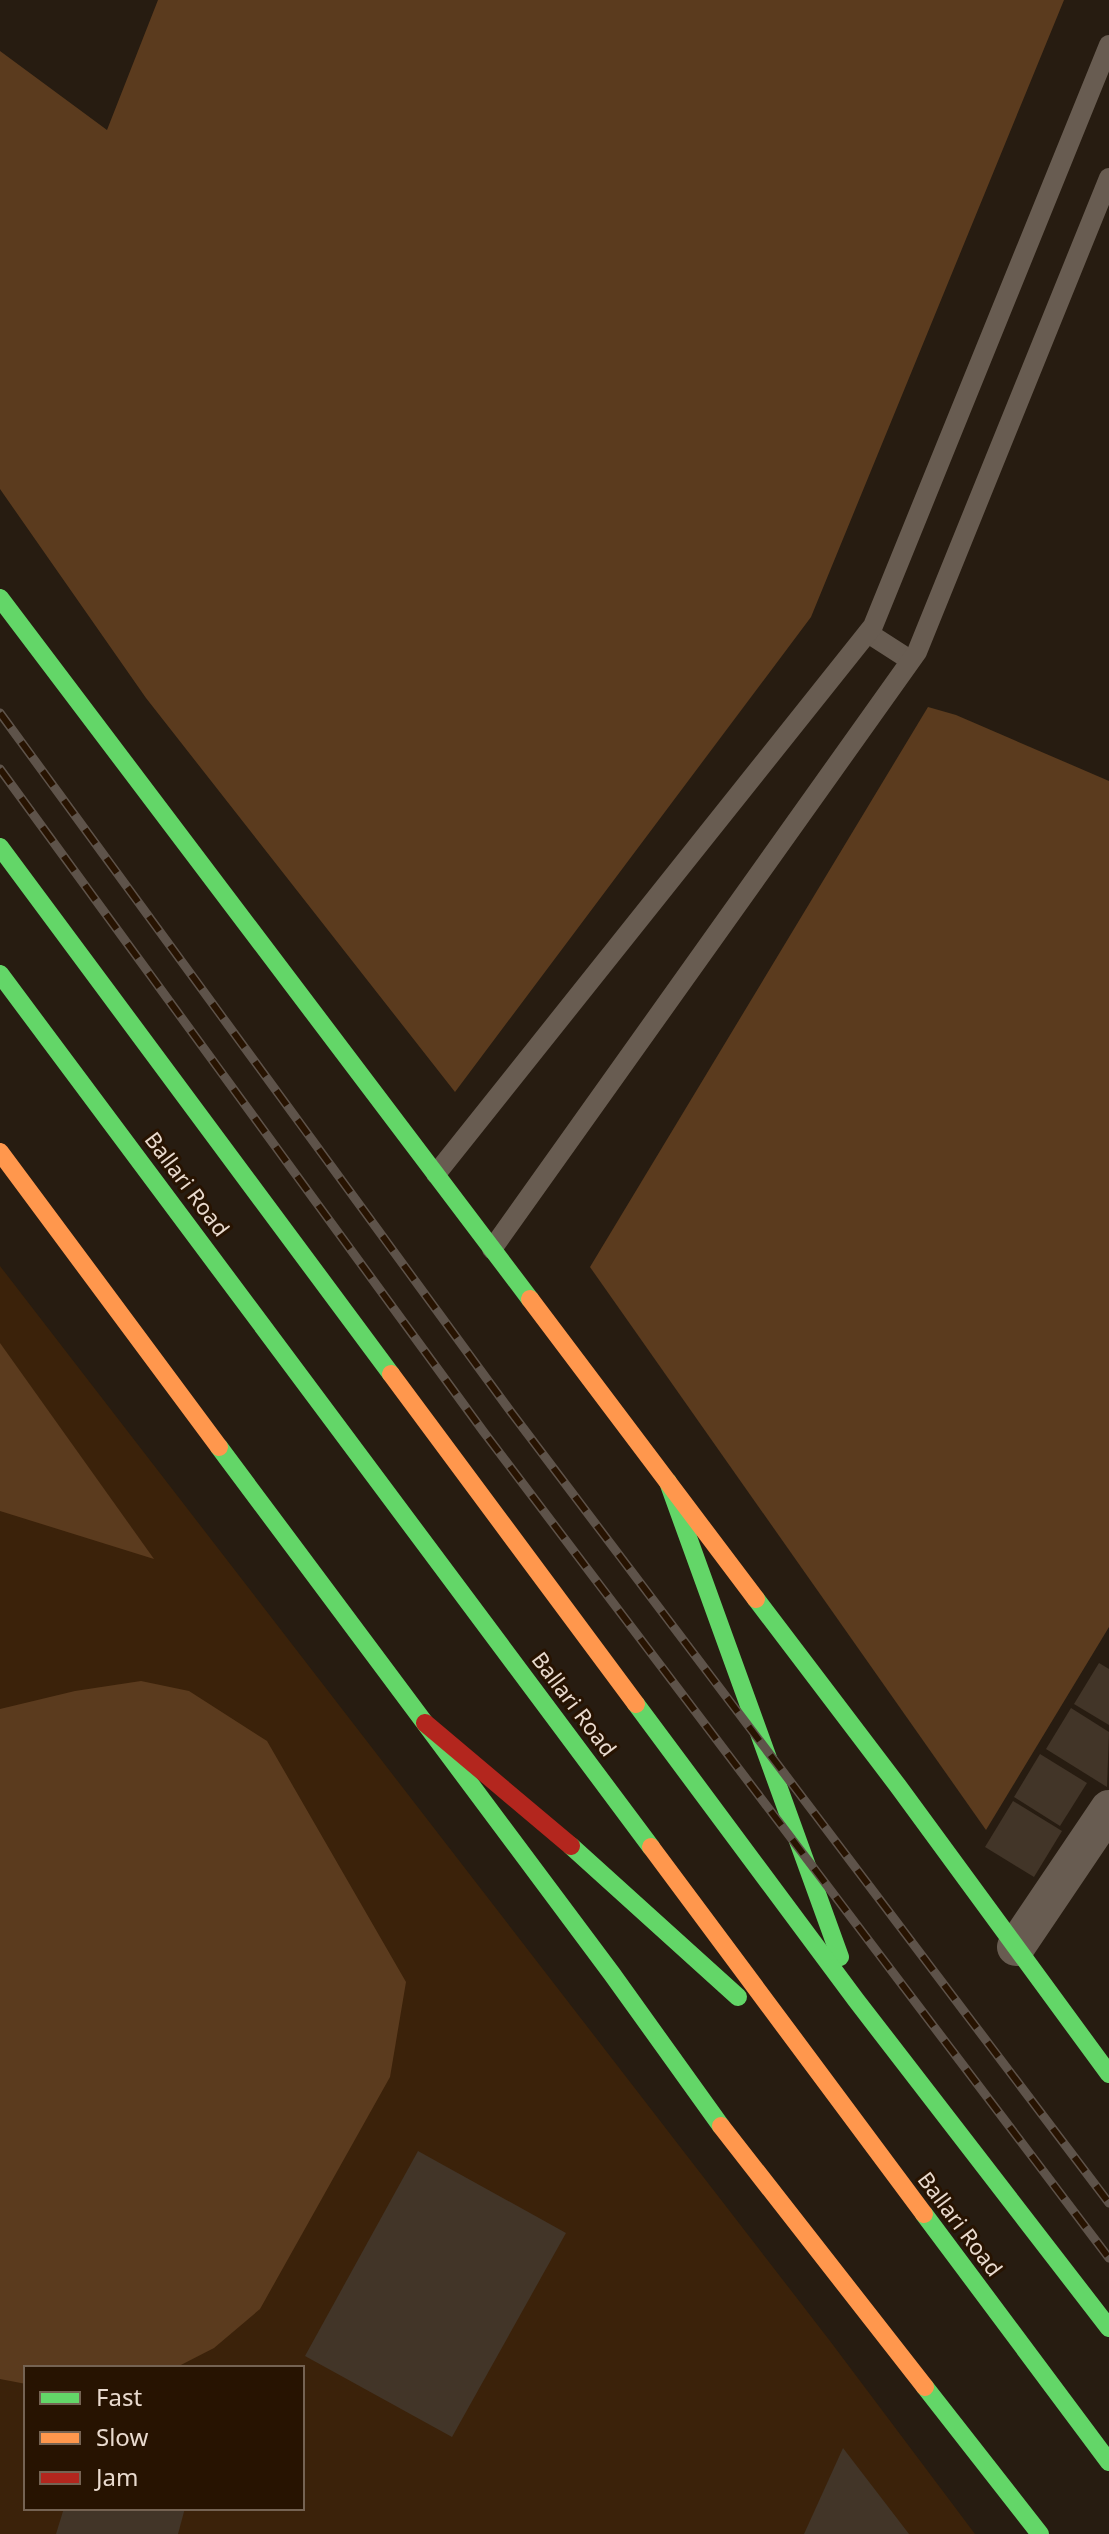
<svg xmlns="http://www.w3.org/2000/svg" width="1109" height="2534" font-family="'Noto Sans',sans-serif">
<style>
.built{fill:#3b220a;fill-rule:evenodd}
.green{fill:#5b3b1e}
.building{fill:#423528}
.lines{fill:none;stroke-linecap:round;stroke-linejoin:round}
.lane{stroke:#685c51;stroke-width:20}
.street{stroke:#685c51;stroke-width:38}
.fast{stroke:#63d668;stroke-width:18}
.slow{stroke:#ff974d;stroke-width:18}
.jam{stroke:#b3261e;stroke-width:18}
.rail-casing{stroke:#5e534a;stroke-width:9}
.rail{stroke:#271301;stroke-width:6;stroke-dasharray:18;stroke-linecap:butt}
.labels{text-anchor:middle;stroke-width:6;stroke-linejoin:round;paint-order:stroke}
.street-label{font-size:22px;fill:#e9dace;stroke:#271301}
</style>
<rect width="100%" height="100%" fill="#271c11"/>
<path class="built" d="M0 1266 830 2341 975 2534H0ZM26 2368H302V2508H26Z"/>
<g class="green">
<path d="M158 0H1064L811 617 455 1092 146 698 0 489V51L107 130Z"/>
<path d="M928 707 956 715 1109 781V1627L986 1830 590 1267Z"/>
<path d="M0 1343 154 1559 0 1511Z"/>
<path d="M141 1681 189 1691 267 1741 406 1982 390 2077 260 2309 214 2348 175 2368H26V2384L0 2379V1709L75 1691Z"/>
</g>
<g class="building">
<path d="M1099 1663 1109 1669V1725L1074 1704Z"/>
<path d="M1071 1708 1109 1732 1107 1787 1046 1749Z"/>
<path d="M1040 1754 1087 1783 1060 1826 1014 1797Z"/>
<path d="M1013 1801 1062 1831 1034 1877 985 1847Z"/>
<path d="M418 2151 566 2233 452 2437 305 2356Z"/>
<path d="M843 2448 909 2534H804Z"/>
<path d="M64 2508H185L178 2534H56Z"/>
</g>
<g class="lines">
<g class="lane">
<path d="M868 633 910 660"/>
<path d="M436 1174 873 626 1109 45"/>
<path d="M492 1249 917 652 1109 178"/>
</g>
<path class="street" d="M1016 1947 1109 1809"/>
<g class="fast">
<path d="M0 598 530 1299"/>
<path d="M0 847 391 1374"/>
<path d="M0 974 651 1847"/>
<path d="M219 1447 612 1974 721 2126"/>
<path d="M668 1482 840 1957"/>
<path d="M756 1599 898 1786 1109 2074"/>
<path d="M636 1704 856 2000 1109 2328"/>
<path d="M571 1846 738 1997"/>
<path d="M924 2214 1109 2462"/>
<path d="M925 2387 1040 2534"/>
</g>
<g class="slow">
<path d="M0 1152 219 1447"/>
<path d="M530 1299 756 1599"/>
<path d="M391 1374 636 1704"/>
<path d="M651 1847 924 2214"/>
<path d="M721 2126 925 2387"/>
</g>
<path class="jam" d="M425 1723 571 1846"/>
<defs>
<g id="rail">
<path d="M0 713 511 1412 1109 2203"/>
<path d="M0 769 483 1431 1109 2258"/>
</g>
</defs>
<use href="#rail" class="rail-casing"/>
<use href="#rail" class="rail"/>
</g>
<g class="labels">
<g class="street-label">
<text transform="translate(187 1184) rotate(53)" y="8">Ballari Road</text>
<text transform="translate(574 1704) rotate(53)" y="8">Ballari Road</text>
<text transform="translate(960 2224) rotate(53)" y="8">Ballari Road</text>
</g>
</g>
<rect x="24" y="2366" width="280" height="144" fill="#271301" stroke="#756353" stroke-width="2"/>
<rect x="40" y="2392" width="40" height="12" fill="#63d668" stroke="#756353" stroke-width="2"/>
<text x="96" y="2406" font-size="24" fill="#e9dace">Fast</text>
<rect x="40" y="2432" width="40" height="12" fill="#ff974d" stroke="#756353" stroke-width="2"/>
<text x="96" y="2446" font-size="24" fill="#e9dace">Slow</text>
<rect x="40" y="2472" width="40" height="12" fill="#b3261e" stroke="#756353" stroke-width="2"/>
<text x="96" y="2486" font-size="24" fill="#e9dace">Jam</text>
</svg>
